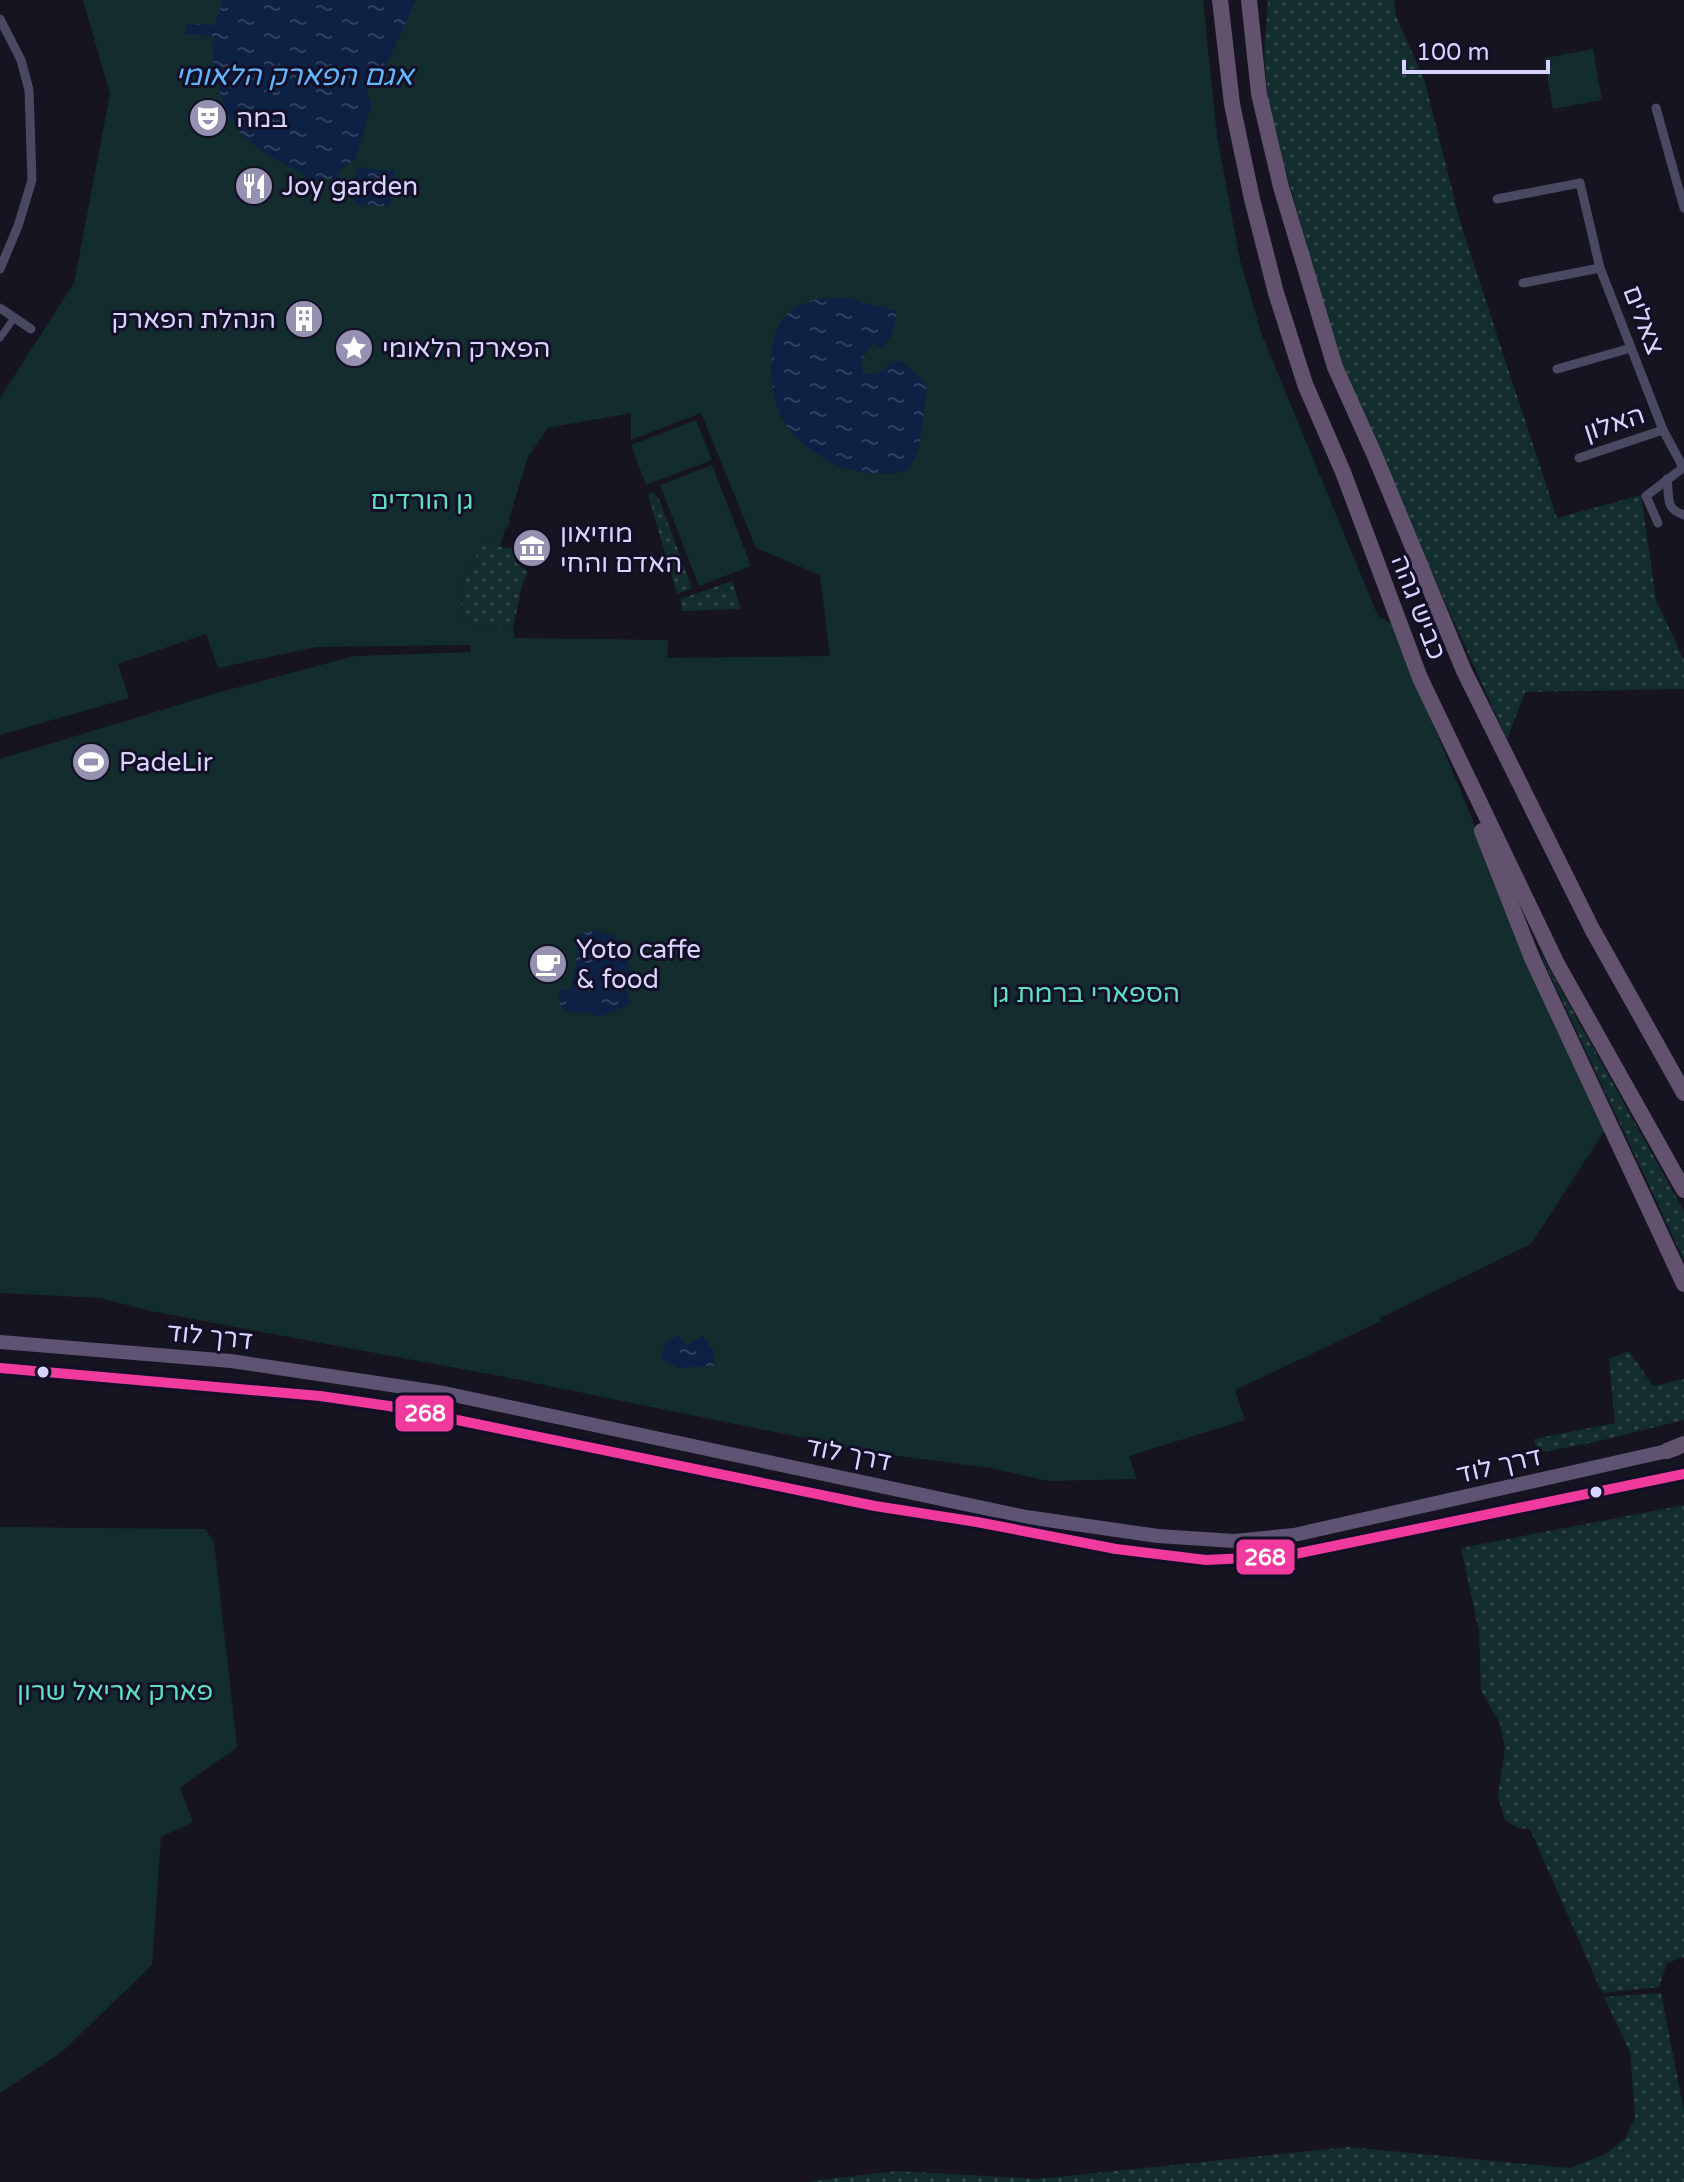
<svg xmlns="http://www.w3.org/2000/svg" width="1684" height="2182" font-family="'Varela Round','Noto Sans Hebrew',sans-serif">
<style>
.grass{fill:url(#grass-dots)}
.green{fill:#132c2d;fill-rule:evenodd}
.water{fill:url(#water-ripples)}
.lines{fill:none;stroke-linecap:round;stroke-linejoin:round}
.pedestrian{stroke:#4a4962;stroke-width:7}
.minor{stroke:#4a4962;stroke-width:9}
.primary{stroke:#5e5373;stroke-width:14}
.trunk{stroke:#62526e;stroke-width:16}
.bus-1-casing{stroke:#130f26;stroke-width:16}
.bus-1{stroke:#f13a9d;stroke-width:10}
.bus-dot{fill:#d9d4ff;stroke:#130f26;stroke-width:3}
.labels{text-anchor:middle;stroke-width:6;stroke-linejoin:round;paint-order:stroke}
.poi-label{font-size:26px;fill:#d9d4ff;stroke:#130f26;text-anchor:start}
.street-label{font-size:26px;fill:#d9d4ff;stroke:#130f26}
.park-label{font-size:26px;fill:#5fe0c0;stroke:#130f26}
.water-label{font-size:28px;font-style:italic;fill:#62b6ff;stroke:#130f26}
.line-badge{stroke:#130f26;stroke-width:3}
.badge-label{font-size:22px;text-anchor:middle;font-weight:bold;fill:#fff}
</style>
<defs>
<pattern id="grass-dots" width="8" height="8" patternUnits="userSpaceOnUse" patternTransform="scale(2)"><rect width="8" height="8" fill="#132c2d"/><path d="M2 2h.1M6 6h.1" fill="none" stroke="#354a4c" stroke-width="1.8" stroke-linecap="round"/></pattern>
<pattern id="water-ripples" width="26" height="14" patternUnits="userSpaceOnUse" patternTransform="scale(2)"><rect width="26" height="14" fill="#0d2144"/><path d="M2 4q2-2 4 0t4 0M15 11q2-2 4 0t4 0" fill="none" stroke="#304060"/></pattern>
</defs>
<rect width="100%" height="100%" fill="#161421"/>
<g class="grass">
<path d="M1268 0H1394L1396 16 1425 82 1461 225 1557 518 1641 495 1656 600 1684 660V689L1525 692 1507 739 1394 489 1334 346 1269 109 1264 55Z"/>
<path d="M654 493 659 499 692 588 677 594 648 495Z"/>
<path d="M486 540 500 547 512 548 516 563 528 572 523 582 513 628 471 625 464 621C454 585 469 569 486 540Z"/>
<path d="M732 581 741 609 682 611 680 599Z"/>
<path d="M1536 945 1684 1211V1260Z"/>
<path d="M1629 1351 1653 1386 1684 1379V1420L1595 1442 1537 1453 1534 1439 1615 1423 1609 1359Z"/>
<path d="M1684 1505V1957L1667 1963 1659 1987 1602 1993 1530 1829 1518 1828 1505 1820 1498 1796 1505 1748 1500 1724 1481 1690 1479 1631 1461 1548Z"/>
<path d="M1661 1993 1684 2111V2182H805L896 2171 1038 2179 1348 2147 1569 2168 1604 2155 1625 2139 1635 2117 1630 2052 1604 1997Z"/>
</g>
<g class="green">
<path d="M83 0H1203L1217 136 1240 260 1262 335 1378 616 1392 624 1489 860 1605 1130 1531 1244 1380 1318 1381 1321 1235 1390 1245 1420 1129 1456 1137 1479 1048 1481 991 1468 882 1454 515 1379 150 1311 100 1298 0 1293V759L224 691 354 656 471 652V645L317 647 218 668 206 634 118 664 129 698 0 735V398L74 283 110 94ZM631 413V440L701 413 756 548 820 575 830 656 667 658 668 640 515 638 513 628 471 625 464 621C454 585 469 569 486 540L500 547 505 529 511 522 509 519 528 457 548 428Z"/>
<path d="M1593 49 1602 100 1553 109 1544 58Z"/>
<path d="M696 420 712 460 646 485 631 445Z"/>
<path d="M712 465 751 566 699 586 660 485Z"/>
<path d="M0 1527 205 1529 214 1542 237 1747 180 1788 193 1822 161 1837 152 1965 63 2051 0 2093Z"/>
</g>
<g class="water">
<path d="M223 0H416L384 71 367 93 372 104 355 159 337 172 339 178 306 181 304 174C283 163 256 151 240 132 220 109 211 65 213 36L185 34 186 24 215 25Z"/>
<path d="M357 167 394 171 390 207 354 204Z"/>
<path d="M819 298H848L896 311C896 327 893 338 881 348L873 344 861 360 863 374C875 376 883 372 891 362L900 361 922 378 927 389 919 449 907 472C882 474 857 475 834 464 816 454 793 439 783 420 767 390 763 327 796 307 803 303 812 301 819 298Z"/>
<path d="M595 930 615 936 626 957 630 974 621 979 630 999 628 1005 600 1017 585 1011 577 1014 563 1010 558 998 561 989H570L576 968 577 935Z"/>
<path d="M679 1335 686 1345 703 1336 714 1352 713 1366 679 1368 661 1359 665 1342Z"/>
</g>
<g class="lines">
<path class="pedestrian" d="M0 338 14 318"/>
<g class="minor">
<path d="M0 19 21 60 29 90 32 180 18 226 0 269"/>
<path d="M1656 108 1684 208"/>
<path d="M1497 199 1580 183 1600 268 1663 430 1683 467"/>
<path d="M1523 283 1600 268"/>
<path d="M0 308 31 329"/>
<path d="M1557 369 1631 348"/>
<path d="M1579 458 1663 430"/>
<path d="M1667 479C1670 498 1664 508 1684 515"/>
<path d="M1658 523 1646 496 1684 467"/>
</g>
<g class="primary">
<path d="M0 1342 231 1361 444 1393 1026 1517 1158 1536 1234 1541 1294 1535 1676 1449"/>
<path d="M0 1368 320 1396 389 1406 875 1506 977 1522 1116 1549 1206 1560 1285 1556 1684 1474"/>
</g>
<g class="trunk">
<path d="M1220 0 1232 104 1252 199 1276 293 1305 384 1343 472 1420 678 1557 964 1684 1190"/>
<path d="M1249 0 1259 94 1281 187 1335 367 1375 456 1464 671 1592 929 1684 1093"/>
<path d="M1482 831 1532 958 1684 1284"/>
<path d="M1667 1451 1684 1444"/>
</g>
<defs>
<path id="bus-1" d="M0 1368 320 1396 389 1406 875 1506 977 1522 1116 1549 1206 1560 1285 1556 1684 1474"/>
</defs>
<use href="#bus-1" class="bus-1-casing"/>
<use href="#bus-1" class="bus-1"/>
</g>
<defs>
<symbol id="theatre-disc" viewBox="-11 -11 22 22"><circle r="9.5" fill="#9591b1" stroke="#130f26"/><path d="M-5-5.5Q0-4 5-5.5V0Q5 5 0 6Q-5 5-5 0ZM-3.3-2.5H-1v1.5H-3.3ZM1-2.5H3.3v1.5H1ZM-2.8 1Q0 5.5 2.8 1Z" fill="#fff"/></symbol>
<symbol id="restaurant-disc" viewBox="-11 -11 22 22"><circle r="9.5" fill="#9591b1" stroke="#130f26"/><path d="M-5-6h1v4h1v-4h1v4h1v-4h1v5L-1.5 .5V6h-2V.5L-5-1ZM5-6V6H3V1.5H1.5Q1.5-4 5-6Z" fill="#fff"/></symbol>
<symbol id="building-disc" viewBox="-11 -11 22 22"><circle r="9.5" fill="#9591b1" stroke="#130f26"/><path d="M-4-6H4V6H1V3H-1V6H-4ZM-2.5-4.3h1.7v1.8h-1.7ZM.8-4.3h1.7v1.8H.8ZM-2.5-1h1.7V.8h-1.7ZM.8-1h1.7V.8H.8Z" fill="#fff"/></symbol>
<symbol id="sight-disc" viewBox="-11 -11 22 22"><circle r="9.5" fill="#9591b1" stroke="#130f26"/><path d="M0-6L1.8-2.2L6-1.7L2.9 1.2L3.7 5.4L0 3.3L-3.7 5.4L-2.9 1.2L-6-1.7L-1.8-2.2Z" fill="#fff"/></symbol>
<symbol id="museum-disc" viewBox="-11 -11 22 22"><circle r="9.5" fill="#9591b1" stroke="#130f26"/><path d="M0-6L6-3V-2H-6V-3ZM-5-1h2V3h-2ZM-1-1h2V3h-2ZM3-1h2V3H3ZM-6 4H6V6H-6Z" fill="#fff"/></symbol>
<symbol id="stadium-disc" viewBox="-11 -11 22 22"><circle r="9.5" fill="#9591b1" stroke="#130f26"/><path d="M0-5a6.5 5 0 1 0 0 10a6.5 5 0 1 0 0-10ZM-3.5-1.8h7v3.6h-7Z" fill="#fff"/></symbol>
<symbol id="cafe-disc" viewBox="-11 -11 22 22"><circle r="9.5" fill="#9591b1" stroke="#130f26"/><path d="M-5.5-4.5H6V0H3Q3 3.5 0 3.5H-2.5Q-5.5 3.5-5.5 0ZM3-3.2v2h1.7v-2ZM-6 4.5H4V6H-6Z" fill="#fff"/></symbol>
</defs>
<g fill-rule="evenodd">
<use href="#theatre-disc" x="186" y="96" width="44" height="44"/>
<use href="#restaurant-disc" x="232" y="164" width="44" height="44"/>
<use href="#building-disc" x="282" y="297" width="44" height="44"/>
<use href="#sight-disc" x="332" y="326" width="44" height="44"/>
<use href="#museum-disc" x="510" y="526" width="44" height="44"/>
<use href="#stadium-disc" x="69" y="740" width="44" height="44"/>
<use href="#cafe-disc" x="526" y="942" width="44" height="44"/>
</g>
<g class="bus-dot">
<circle cx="43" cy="1372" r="7"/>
<circle cx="1596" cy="1492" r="7"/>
</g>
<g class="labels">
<g class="poi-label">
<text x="236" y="127">במה</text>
<text x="282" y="195">Joy garden</text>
<text x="276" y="328" text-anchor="end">הנהלת הפארק</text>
<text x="382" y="357">הפארק הלאומי</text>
<text x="560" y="542">מוזיאון<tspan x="560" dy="30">האדם והחי</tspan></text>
<text x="119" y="771">PadeLir</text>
<text x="576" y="958">Yoto caffe<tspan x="576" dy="30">&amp; food</tspan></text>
</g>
<g class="street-label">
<text transform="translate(1644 320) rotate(69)" y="9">צאלים</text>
<text transform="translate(1614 423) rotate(-18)" y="9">האלון</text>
<text transform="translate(1419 607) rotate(69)" y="9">כביש גהה</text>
<text transform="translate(210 1336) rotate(6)" y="9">דרך לוד</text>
<text transform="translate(849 1454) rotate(11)" y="9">דרך לוד</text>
<text transform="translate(1499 1465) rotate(-13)" y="9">דרך לוד</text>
</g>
<g class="park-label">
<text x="422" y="509">גן הורדים</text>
<text x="1086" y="1002">הספארי ברמת גן</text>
<text x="115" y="1700">פארק אריאל שרון</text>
</g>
<g class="water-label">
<text x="294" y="85">אגם הפארק הלאומי</text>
</g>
</g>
<g class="line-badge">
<rect x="394" y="1394" width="61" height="39" rx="8" fill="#f13a9d"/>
<rect x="1235" y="1538" width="61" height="38" rx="8" fill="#f13a9d"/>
</g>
<g class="badge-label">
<text x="425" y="1421">268</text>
<text x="1265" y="1565">268</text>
</g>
<path d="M1404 60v12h144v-12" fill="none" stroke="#d9d4ff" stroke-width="4"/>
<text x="1416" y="60" font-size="24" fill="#d9d4ff" stroke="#130f26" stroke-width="6" paint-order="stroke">100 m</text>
</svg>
